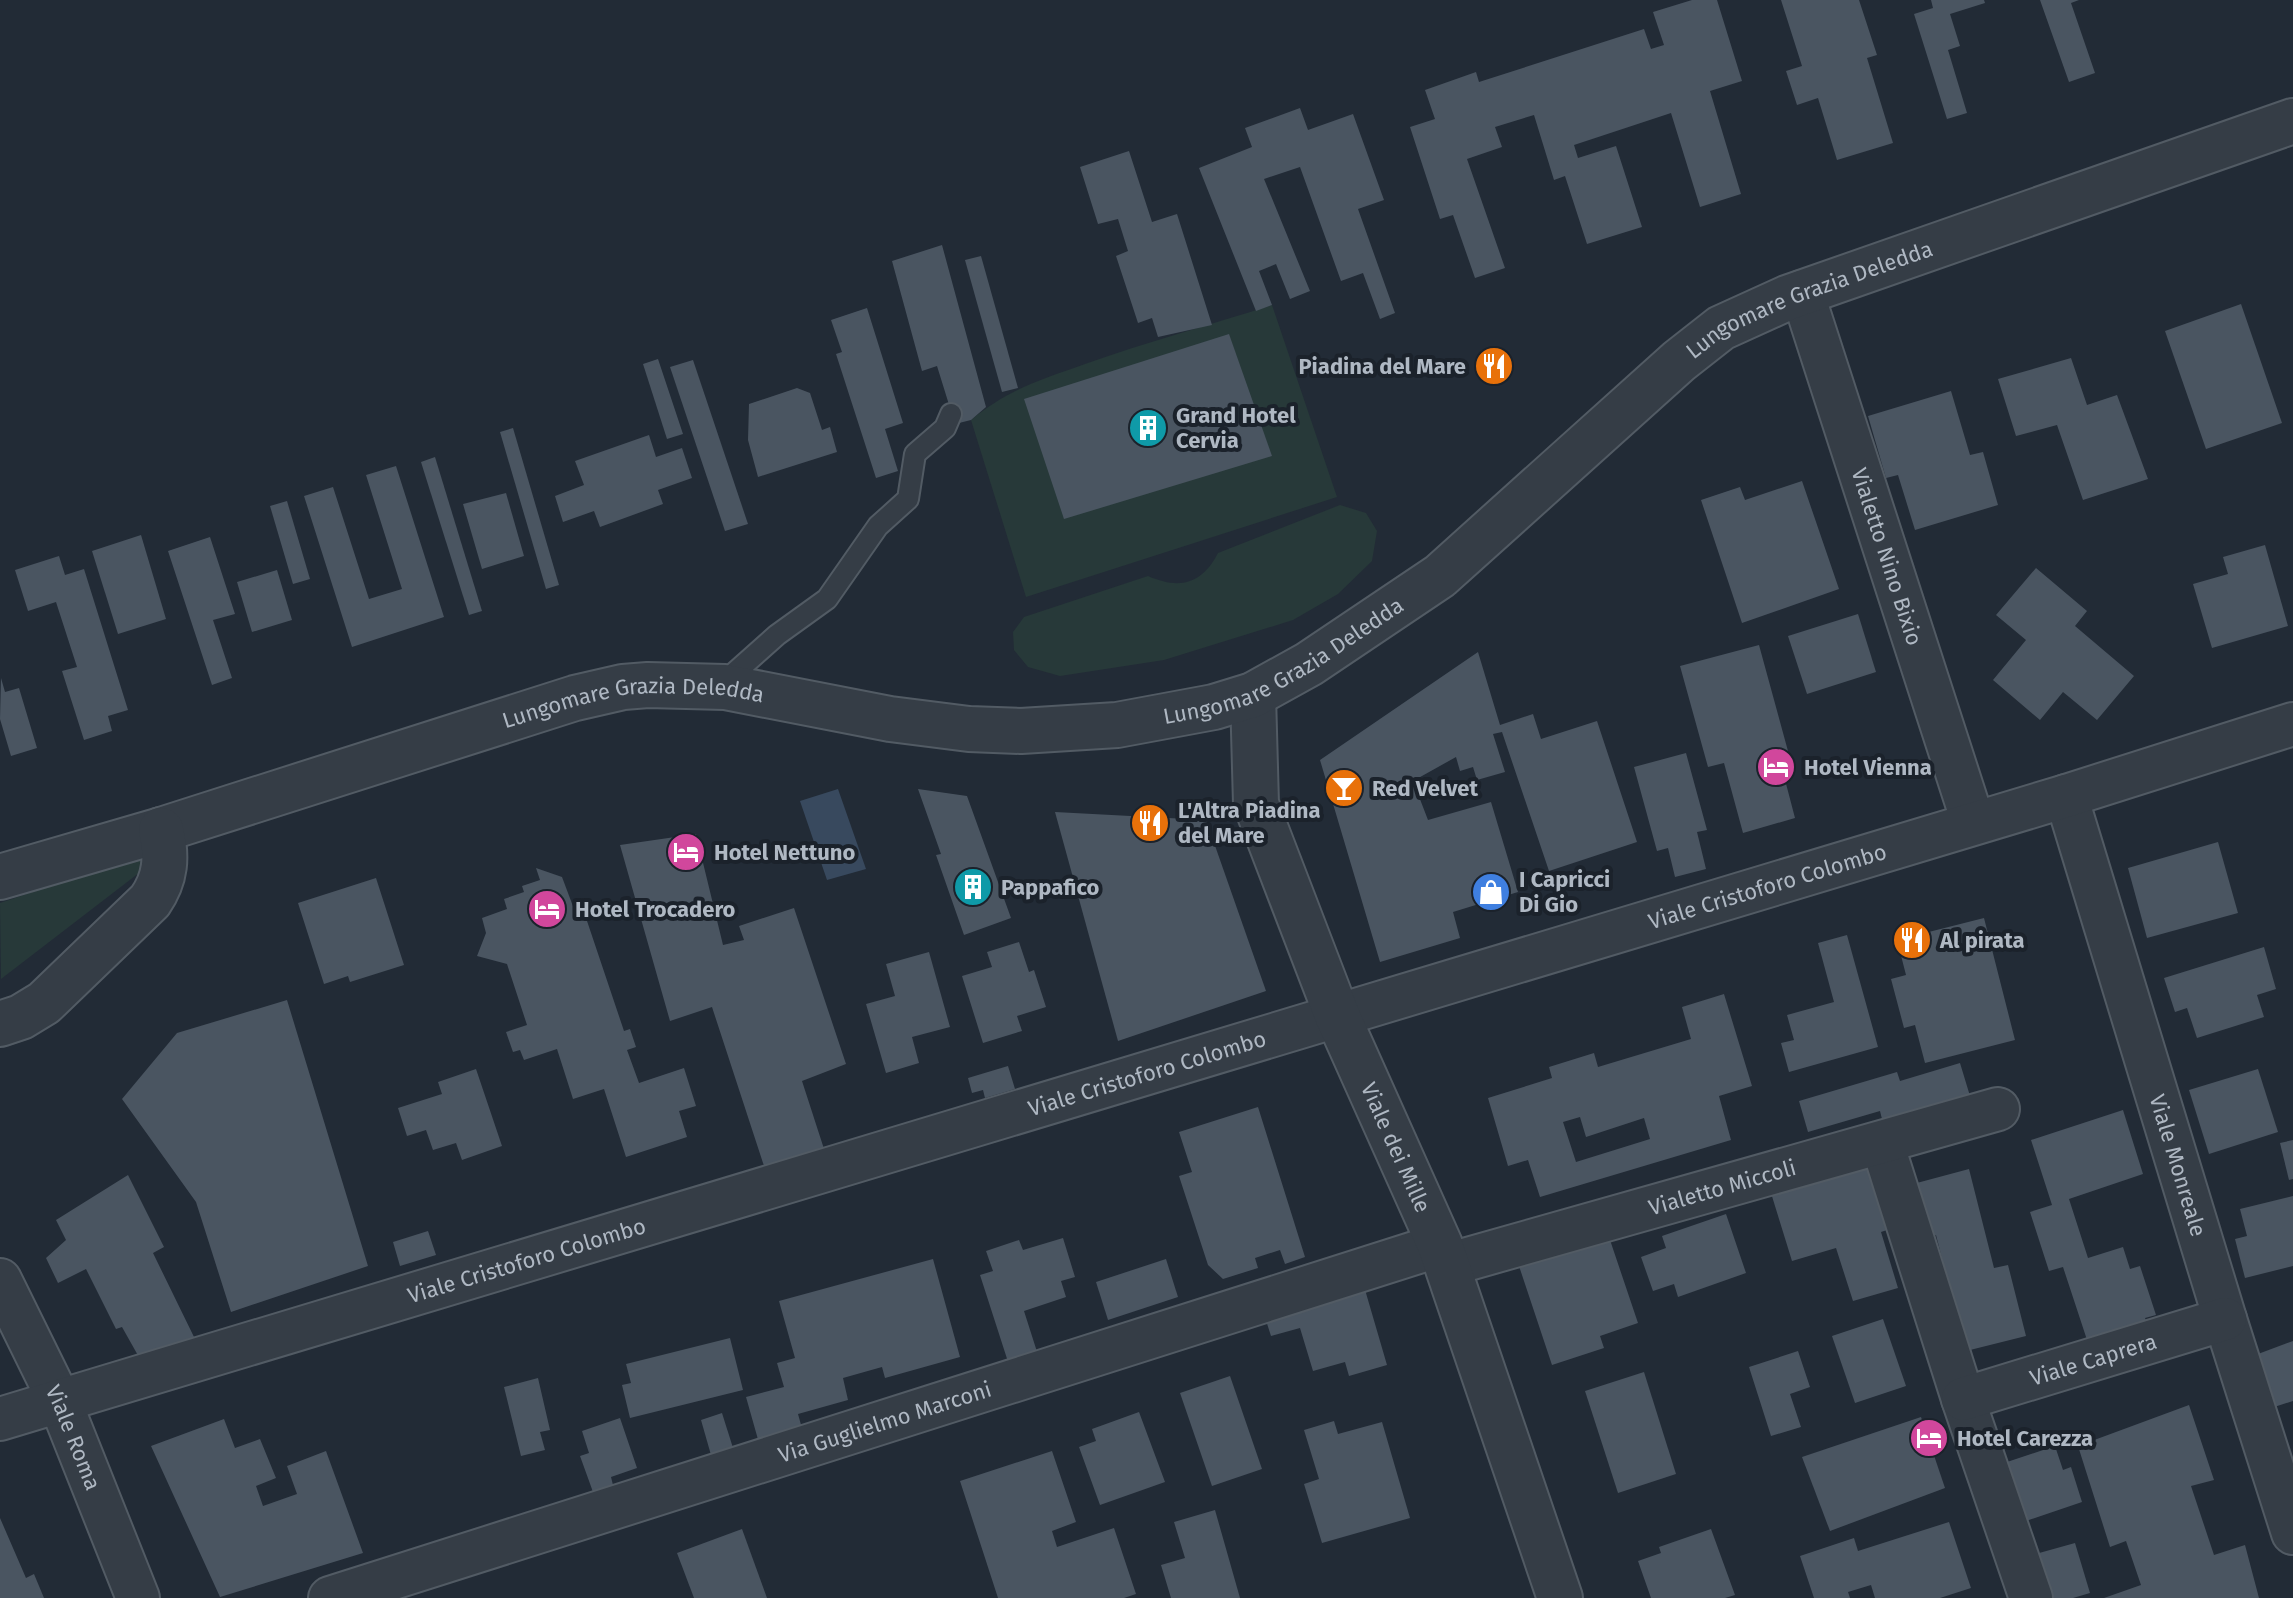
<svg xmlns="http://www.w3.org/2000/svg" width="2293" height="1598" font-family="'Fira Sans',sans-serif">
<style>
.green{fill:#273939}
.water{fill:#38495e}
.building{fill:#4a5561;fill-rule:evenodd}
.lines{fill:none;stroke-linecap:round;stroke-linejoin:round}
.service-casing{stroke:#525b64;stroke-width:24}
.minor-casing{stroke:#525b64;stroke-width:46}
.tertiary-casing{stroke:#525b64;stroke-width:48}
.service{stroke:#353d46;stroke-width:20}
.minor{stroke:#353d46;stroke-width:42}
.tertiary{stroke:#353d46;stroke-width:44}
.labels{text-anchor:middle;stroke-width:8;stroke-linejoin:round;paint-order:stroke}
.street-label{font-size:22px;fill:#afb8c3;stroke:#1b222b}
.poi-label{font-size:22px;font-weight:bold;fill:#afb8c3;stroke:#1b222b;text-anchor:start}
</style>
<rect width="100%" height="100%" fill="#222b36"/>
<g class="green">
<path d="M1272 305 1337 497 1026 597 971 420C1009 389 1040 380 1085 364 1147 342 1210 325 1272 305Z"/>
<path d="M1340 505 1366 513 1377 531 1372 561 1338 594 1293 620 1164 660 1060 676 1028 667 1014 650 1013 632 1024 617 1148 576C1180 590 1202 584 1218 553Z"/>
<path d="M142 855 148 866 1 979 0 903Z"/>
</g>
<path class="water" d="M838 789 866 869 827 880 800 801Z"/>
<g class="building">
<path d="M1692 0H1717L1742 81 1710 91 1741 194 1700 207 1671 113 1574 145 1578 158 1616 146 1642 227 1587 244 1565 176 1554 180 1534 115 1495 127 1502 147 1467 159 1505 268 1475 278 1453 215 1440 219 1410 127 1435 119 1425 90 1476 72 1479 82 1644 29 1651 49 1664 45 1653 12Z"/>
<path d="M1781 0H1859L1877 55 1867 58 1893 143 1837 160 1818 98 1797 105 1786 71 1802 66Z"/>
<path d="M1931 0H1984L1985 3 1950 14 1960 46 1948 50 1967 113 1947 119 1914 14 1933 8Z"/>
<path d="M2040 0H2079L2071 3 2095 73 2069 82Z"/>
<path d="M1300 108 1308 130 1353 114 1384 200 1358 209 1395 313 1380 319 1363 273 1341 281 1300 167 1264 179 1310 291 1290 299 1276 264 1259 271 1272 305 1256 311 1199 168 1252 147 1245 128Z"/>
<path d="M1129 151 1152 222 1177 214 1212 325 1158 337 1152 318 1138 323 1116 256 1128 251 1118 219 1098 224 1080 167Z"/>
<path d="M942 245 986 407 971 420 955 424 937 366 922 371 892 261Z"/>
<path d="M981 256 1018 388 1002 392 965 260Z"/>
<path d="M2241 304 2282 423 2206 449 2165 331Z"/>
<path d="M867 308 903 423 885 429 898 471 876 478 836 354 842 352 831 320Z"/>
<path d="M1229 334 1272 456 1064 519 1024 399Z"/>
<path d="M2071 358 2087 405 2117 395 2148 479 2083 500 2057 425 2016 436 1998 379Z"/>
<path d="M658 359 683 434 667 439 643 364Z"/>
<path d="M693 360 748 524 725 531 670 367Z"/>
<path d="M797 388 810 393 822 430 830 427 837 452 758 477 748 440 749 404Z"/>
<path d="M1951 391 1970 455 1983 452 1998 505 1915 530 1898 475 1886 478 1868 416Z"/>
<path d="M513 428 559 585 546 589 500 432Z"/>
<path d="M649 435 656 457 682 448 692 478 658 490 663 504 600 527 594 511 563 522 555 496 584 485 575 461Z"/>
<path d="M435 457 482 611 469 615 421 462Z"/>
<path d="M396 466 444 617 352 647 304 496 333 487 369 599 402 589 366 475Z"/>
<path d="M1802 481 1839 589 1742 623 1701 500 1740 487 1745 500Z"/>
<path d="M506 493 524 556 482 569 463 504Z"/>
<path d="M287 501 310 579 293 584 270 506Z"/>
<path d="M141 535 166 619 118 634 92 551Z"/>
<path d="M210 537 235 614 213 620 232 678 212 685 168 551Z"/>
<path d="M2265 545 2288 626 2212 648 2193 584 2228 574 2223 557Z"/>
<path d="M59 556 65 575 84 569 128 710 108 716 112 731 84 740 62 671 77 667 56 602 28 611 15 570Z"/>
<path d="M2036 568 2087 611 2075 626 2134 676 2097 720 2063 692 2040 720 1993 680 2026 640 1996 615Z"/>
<path d="M277 570 292 620 252 632 237 582Z"/>
<path d="M1858 614 1876 672 1807 694 1788 636Z"/>
<path d="M1759 645 1794 773 1784 776 1795 818 1743 833 1724 763 1708 767 1680 666Z"/>
<path d="M1478 652 1500 725 1533 714 1541 739 1597 721 1637 842 1549 871 1502 732 1493 734 1505 772 1477 780 1473 767 1460 771 1456 757 1413 781 1428 820 1491 802 1518 892 1453 912 1460 938 1380 962 1320 760Z"/>
<path d="M1 678 5 692 19 688 37 748 11 756 0 719Z"/>
<path d="M1686 753 1707 830 1697 832 1706 869 1675 877 1668 848 1657 851 1634 767Z"/>
<path d="M918 789 967 796 1011 918 964 935 936 855 941 854Z"/>
<path d="M1055 812 1206 820 1266 991 1118 1041Z"/>
<path d="M696 834 723 945 744 940 739 926 794 908 846 1064 802 1081 825 1152 765 1169 712 1007 670 1021 620 845Z"/>
<path d="M2218 842 2238 913 2147 938 2128 868Z"/>
<path d="M536 868 562 877 577 917 585 915 624 1031 630 1029 636 1047 627 1050 639 1083 684 1068 696 1106 679 1111 687 1137 626 1157 604 1089 573 1099 557 1049 524 1060 520 1050 513 1052 506 1032 527 1025 507 964 477 956 486 933 482 918 507 909 504 899 524 892 522 886 540 880Z"/>
<path d="M376 878 404 965 350 982 348 976 324 984 298 903Z"/>
<path d="M1984 918 2015 1040 1925 1063 1915 1025 1904 1028 1891 979 1906 975 1897 940Z"/>
<path d="M1847 935 1878 1047 1789 1072 1781 1043 1794 1040 1787 1015 1834 1002 1818 943Z"/>
<path d="M1019 942 1029 972 1034 970 1046 1007 1017 1016 1022 1031 983 1043 962 976 992 967 987 952Z"/>
<path d="M2264 947 2276 989 2257 995 2264 1017 2197 1038 2187 1008 2175 1012 2164 978Z"/>
<path d="M929 952 950 1027 912 1037 919 1063 886 1073 866 1004 895 996 886 964Z"/>
<path d="M1724 994 1752 1086 1719 1096 1731 1140 1540 1197 1528 1160 1508 1166 1488 1098 1552 1078 1549 1067 1594 1053 1598 1067 1691 1039 1682 1007ZM1580 1117 1586 1137 1644 1118 1650 1139 1576 1162 1563 1122Z"/>
<path d="M287 1000 368 1266 231 1312 196 1202 122 1099 177 1033Z"/>
<path d="M1960 1063 1970 1096 1883 1123 1880 1111 1808 1132 1799 1101 1897 1072 1900 1081Z"/>
<path d="M1008 1066 1015 1089 985 1098 983 1090 972 1093 968 1078Z"/>
<path d="M476 1069 502 1146 462 1160 456 1143 433 1150 426 1130 407 1136 398 1108 442 1094 438 1082Z"/>
<path d="M2258 1069 2278 1132 2209 1154 2189 1090Z"/>
<path d="M1258 1107 1305 1257 1285 1264 1280 1250 1255 1258 1258 1268 1223 1279 1208 1265 1179 1176 1192 1172 1179 1132Z"/>
<path d="M2123 1110 2143 1174 2069 1199 2088 1258 2123 1247 2130 1269 2140 1266 2156 1315 2145 1318 2149 1329 2090 1349 2063 1267 2049 1271 2030 1212 2052 1205 2031 1140Z"/>
<path d="M2293 1140V1179L2289 1180 2280 1143Z"/>
<path d="M1872 1158 1896 1227 1881 1232 1898 1288 1853 1301 1836 1248 1792 1261 1771 1193Z"/>
<path d="M1969 1169 1994 1268 2008 1265 2026 1336 1966 1351 1936 1235 1928 1238 1913 1184Z"/>
<path d="M128 1175 164 1247 153 1253 195 1339 140 1359 122 1327 116 1329 86 1269 58 1283 46 1258 66 1240 56 1220Z"/>
<path d="M2293 1196V1266L2245 1278 2235 1239 2247 1236 2240 1209Z"/>
<path d="M1726 1214 1746 1273 1678 1297 1674 1284 1653 1291 1641 1257 1666 1248 1662 1236Z"/>
<path d="M428 1231 436 1255 400 1266 393 1242Z"/>
<path d="M1609 1237 1638 1323 1600 1336 1604 1348 1552 1365 1519 1266Z"/>
<path d="M1063 1238 1075 1277 1061 1281 1066 1297 1024 1311 1039 1358 1010 1368 980 1275 993 1271 986 1251 1019 1240 1023 1250Z"/>
<path d="M933 1259 960 1357 885 1378 882 1367 843 1378 848 1400 798 1414 803 1432 759 1443 746 1397 784 1387 777 1363 795 1358 779 1301Z"/>
<path d="M1166 1259 1178 1297 1108 1320 1096 1282Z"/>
<path d="M1361 1276 1387 1365 1349 1376 1345 1362 1313 1371 1300 1328 1271 1336 1261 1305Z"/>
<path d="M1883 1319 1906 1386 1855 1403 1832 1336Z"/>
<path d="M730 1338 743 1390 630 1418 622 1385 631 1383 626 1364Z"/>
<path d="M2293 1341V1401L2265 1410 2250 1357Z"/>
<path d="M1798 1351 1810 1387 1790 1394 1801 1427 1771 1436 1749 1367Z"/>
<path d="M1644 1372 1676 1474 1618 1493 1585 1391Z"/>
<path d="M1230 1376 1262 1469 1212 1486 1180 1393Z"/>
<path d="M538 1378 550 1430 540 1432 545 1450 521 1456 504 1387Z"/>
<path d="M2189 1405 2214 1480 2191 1486 2214 1555 2245 1545 2259 1598H2104L2141 1585 2126 1541 2110 1547 2078 1446Z"/>
<path d="M1139 1412 1165 1482 1100 1505 1079 1447 1096 1441 1092 1429Z"/>
<path d="M722 1413 733 1448 711 1455 701 1420Z"/>
<path d="M1921 1417 1945 1488 1830 1531 1802 1457Z"/>
<path d="M620 1418 637 1468 611 1477 613 1485 593 1492 580 1456 589 1453 582 1431Z"/>
<path d="M224 1419 235 1448 260 1439 276 1478 256 1486 263 1506 297 1494 287 1466 326 1451 363 1553 220 1597 151 1446Z"/>
<path d="M1334 1421 1338 1434 1382 1422 1410 1518 1322 1543 1304 1484 1319 1479 1304 1430Z"/>
<path d="M2055 1446 2063 1470 2071 1467 2082 1502 2020 1523 2001 1464Z"/>
<path d="M1052 1451 1076 1522 1052 1531 1057 1547 1114 1528 1136 1594 1124 1598H998L960 1481Z"/>
<path d="M1215 1510 1240 1598H1171L1161 1565 1185 1558 1174 1522Z"/>
<path d="M0 1518 26 1578 34 1574 44 1598H0Z"/>
<path d="M1949 1522 1971 1588 1940 1598H1875L1871 1585 1848 1592 1850 1598H1814L1800 1556 1854 1538 1858 1551Z"/>
<path d="M742 1529 767 1598H694L677 1553Z"/>
<path d="M1711 1529 1735 1595 1725 1598H1651L1638 1561 1661 1553 1659 1547Z"/>
<path d="M2075 1543 2090 1593 2073 1598H2040L2028 1556Z"/>
</g>
<g class="lines">
<defs>
<path id="service" d="M722 684 777 635 827 599 878 526 908 499 915 454 945 428 951 414"/>
<g id="minor">
<path id="s1" d="M1802 292 1973 822"/>
<path id="s2" d="M2066 796 2225 1319 2293 1533"/>
<path d="M1882 1143 1963 1399 2031 1598"/>
<path id="s3" d="M1447 1265 1998 1109"/>
<path id="s4" d="M0 1280 60 1402 138 1598"/>
<path id="s5" d="M1963 1399 2225 1319"/>
<path id="s6" d="M0 1419 2066 796 2293 724"/>
<path id="s7" d="M330 1598 1440 1245"/>
</g>
<g id="tertiary">
<path id="s8" d="M1253 695 1256 804 1337 1015 1440 1245 1560 1598"/>
<path id="s9" d="M0 877 161 830 575 698 623 687 648 685 725 687 890 719 969 729 1021 731 1117 725 1214 707 1253 695 1309 664 1440 576 1679 361 1721 328 1787 298 2293 121"/>
<path d="M0 1024 21 1017 44 1003 150 901C166 878 167 857 161 830"/>
</g>
</defs>
<use href="#service" class="service-casing"/>
<use href="#minor" class="minor-casing"/>
<use href="#tertiary" class="tertiary-casing"/>
<use href="#service" class="service"/>
<use href="#minor" class="minor"/>
<use href="#tertiary" class="tertiary"/>
</g>
<defs>
<symbol id="restaurant-disc" viewBox="-11 -11 22 22"><circle r="9.5" fill="#e8710a" stroke="#1b222b"/><path d="M-5-6h1v4h1v-4h1v4h1v-4h1v5L-1.5 .5V6h-2V.5L-5-1ZM5-6V6H3V1.5H1.5Q1.5-4 5-6Z" fill="#fff"/></symbol>
<symbol id="building-disc" viewBox="-11 -11 22 22"><circle r="9.5" fill="#0f9aa8" stroke="#1b222b"/><path d="M-4-6H4V6H1V3H-1V6H-4ZM-2.5-4.3h1.7v1.8h-1.7ZM.8-4.3h1.7v1.8H.8ZM-2.5-1h1.7V.8h-1.7ZM.8-1h1.7V.8H.8Z" fill="#fff"/></symbol>
<symbol id="hotel-disc" viewBox="-11 -11 22 22"><circle r="9.5" fill="#d1479c" stroke="#1b222b"/><path d="M-6-4.5h1.5V1H6V5H4.5V3h-9V5H-6ZM-4 0a1.8 1.8 0 1 1 3.6 0ZM.5 0V-2.5h3Q6-2.5 6 0Z" fill="#fff"/></symbol>
<symbol id="bar-disc" viewBox="-11 -11 22 22"><circle r="9.5" fill="#e8710a" stroke="#1b222b"/><path d="M-6-5H6L.8 .8V4.5H3.5V6h-7V4.5H-.8V.8Z" fill="#fff"/></symbol>
<symbol id="shop-disc" viewBox="-11 -11 22 22"><circle r="9.5" fill="#3f7fe0" stroke="#1b222b"/><path d="M-5-2.5h2.3a2.7 3.5 0 0 1 5.4 0H5L5.5 6h-11ZM-1.5-2.5h3a1.5 2.3 0 0 0-3 0Z" fill="#fff"/></symbol>
</defs>
<g fill-rule="evenodd">
<use href="#restaurant-disc" x="1472" y="344" width="44" height="44"/>
<use href="#building-disc" x="1126" y="406" width="44" height="44"/>
<use href="#hotel-disc" x="1754" y="745" width="44" height="44"/>
<use href="#bar-disc" x="1322" y="766" width="44" height="44"/>
<use href="#restaurant-disc" x="1128" y="801" width="44" height="44"/>
<use href="#hotel-disc" x="664" y="830" width="44" height="44"/>
<use href="#building-disc" x="951" y="865" width="44" height="44"/>
<use href="#shop-disc" x="1469" y="870" width="44" height="44"/>
<use href="#hotel-disc" x="525" y="887" width="44" height="44"/>
<use href="#restaurant-disc" x="1890" y="918" width="44" height="44"/>
<use href="#hotel-disc" x="1907" y="1416" width="44" height="44"/>
</g>
<g class="labels">
<g class="street-label">
<text dy="8" stroke="none"><textPath href="#s9" startOffset="1978">Lungomare Grazia Deledda</textPath></text>
<text dy="8" stroke="none"><textPath href="#s1" startOffset="278">Vialetto Nino Bixio</textPath></text>
<text dy="8" stroke="none"><textPath href="#s9" startOffset="1330">Lungomare Grazia Deledda</textPath></text>
<text dy="8" stroke="none"><textPath href="#s9" startOffset="660">Lungomare Grazia Deledda</textPath></text>
<text dy="8" stroke="none"><textPath href="#s6" startOffset="1846">Viale Cristoforo Colombo</textPath></text>
<text dy="8" stroke="none"><textPath href="#s6" startOffset="1198">Viale Cristoforo Colombo</textPath></text>
<text dy="8" stroke="none"><textPath href="#s8" startOffset="480">Viale dei Mille</textPath></text>
<text dy="8" stroke="none"><textPath href="#s2" startOffset="386">Viale Monreale</textPath></text>
<text dy="8" stroke="none"><textPath href="#s3" startOffset="286">Vialetto Miccoli</textPath></text>
<text dy="8" stroke="none"><textPath href="#s6" startOffset="550">Viale Cristoforo Colombo</textPath></text>
<text dy="8" stroke="none"><textPath href="#s5" startOffset="136">Viale Caprera</textPath></text>
<text dy="8" stroke="none"><textPath href="#s7" startOffset="582">Via Guglielmo Marconi</textPath></text>
<text dy="8" stroke="none"><textPath href="#s4" startOffset="174">Viale Roma</textPath></text>
</g>
<g class="poi-label">
<text x="1466" y="374" text-anchor="end">Piadina del Mare</text>
<text x="1176" y="423">Grand Hotel<tspan x="1176" dy="25">Cervia</tspan></text>
<text x="1804" y="775">Hotel Vienna</text>
<text x="1372" y="796">Red Velvet</text>
<text x="1178" y="818">L'Altra Piadina<tspan x="1178" dy="25">del Mare</tspan></text>
<text x="714" y="860">Hotel Nettuno</text>
<text x="1519" y="887">I Capricci<tspan x="1519" dy="25">Di Gio</tspan></text>
<text x="1001" y="895">Pappafico</text>
<text x="575" y="917">Hotel Trocadero</text>
<text x="1940" y="948">Al pirata</text>
<text x="1957" y="1446">Hotel Carezza</text>
</g>
</g>
</svg>
